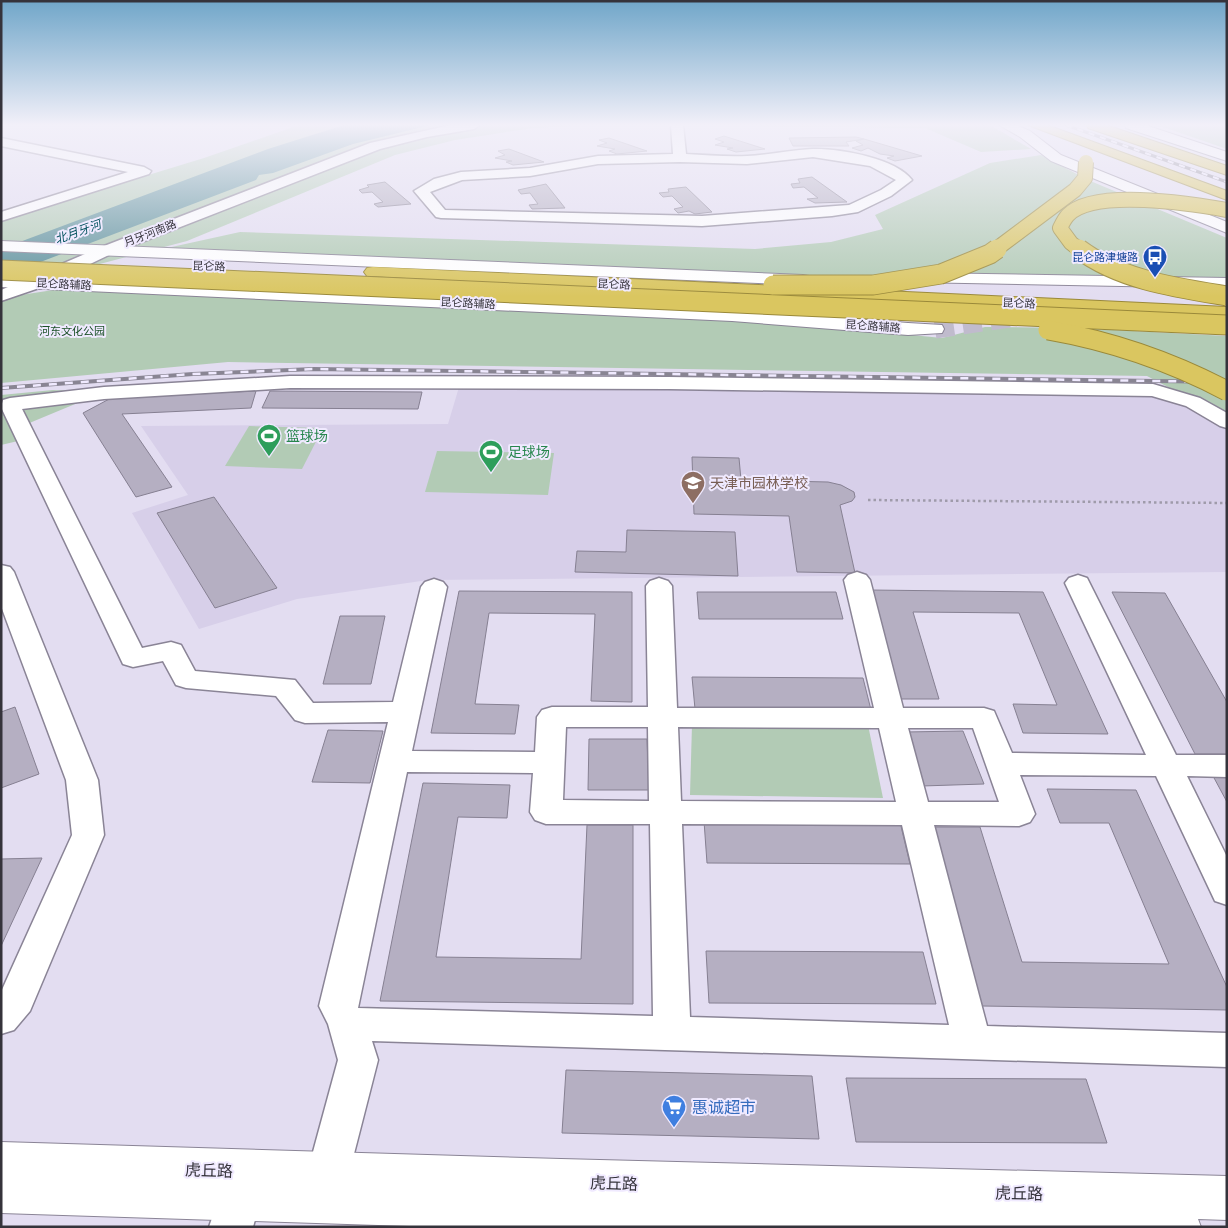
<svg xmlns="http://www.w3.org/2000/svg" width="1228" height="1228" font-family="'Open Sans','Noto Sans SC',sans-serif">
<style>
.built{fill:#d7cfe9}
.green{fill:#b2cbb5}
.water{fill:#5d919b}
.building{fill:#b5afc2;stroke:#868092}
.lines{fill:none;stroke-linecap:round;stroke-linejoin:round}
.secondary-tunnel{stroke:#c0bbcd;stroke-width:19;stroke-dasharray:19 9;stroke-linecap:butt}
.minor-casing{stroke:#8a8496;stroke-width:3}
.tertiary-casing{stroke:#8a8496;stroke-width:2}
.secondary-casing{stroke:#8a8496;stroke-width:2}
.trunk-casing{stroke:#9a893a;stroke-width:2}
.path{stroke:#9f9baa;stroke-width:2.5;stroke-dasharray:2.5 3;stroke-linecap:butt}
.minor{fill:#fff;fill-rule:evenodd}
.tertiary{fill:#fff;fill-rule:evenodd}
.secondary{fill:#fff;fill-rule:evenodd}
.trunk{fill:#dac660;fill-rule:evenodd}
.rail-far1-casing{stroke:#898593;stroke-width:3}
.rail-casing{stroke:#898593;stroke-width:4}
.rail-far1{stroke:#f0eaff;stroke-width:2;stroke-dasharray:6;stroke-linecap:butt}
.rail{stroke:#f0eaff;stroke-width:2.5;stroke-dasharray:8;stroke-linecap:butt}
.trunk-bridge-far1-casing{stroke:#9a893a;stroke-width:16;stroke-linecap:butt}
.trunk-bridge-casing{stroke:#9a893a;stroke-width:21;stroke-linecap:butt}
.trunk-bridge-far1{stroke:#dac660;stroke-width:14}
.trunk-bridge{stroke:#dac660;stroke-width:19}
.labels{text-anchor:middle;stroke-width:4;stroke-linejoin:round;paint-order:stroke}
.far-street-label{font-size:11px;fill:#35333b;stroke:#f0eaff}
.far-transit-label{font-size:11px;fill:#164399;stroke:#f0eaff;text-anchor:end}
.far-park-label{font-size:11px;fill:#1c5129;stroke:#f0eaff}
.far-water-label{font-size:12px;font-style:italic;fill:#00515d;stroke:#f0eaff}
.leisure-label{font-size:14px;fill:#27864d;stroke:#f0eaff;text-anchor:start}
.education-label{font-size:14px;fill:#785e54;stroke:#f0eaff;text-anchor:start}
.near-shop-label{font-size:16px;fill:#366cbe;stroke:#f0eaff;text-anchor:start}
.near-street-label{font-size:16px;fill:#35333b;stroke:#f0eaff}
</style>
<rect width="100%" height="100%" fill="#e3ddf1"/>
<path class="built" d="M462 377 1161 388 1227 421V572L428 580 297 599 199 629 132 513 188 495 141 426 448 424Z"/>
<g class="green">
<path d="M299 125H587L533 128 455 140 395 155 187 241 1 290V220L204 158Z"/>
<path d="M673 125H990L1031 149 981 152 925 128Z"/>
<path d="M1157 125H1227V149Z"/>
<path d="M1041 155 1088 180 1227 238V277L818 276 167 248 240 232 755 249 831 242 883 229 875 215 990 163Z"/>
<path d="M73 287 790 323 942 338 985 327 1076 328 1227 336V418L1147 376 228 362 1 383V298Z"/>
<path d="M53 390 104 392 15 429 18 441 1 445V395Z"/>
<path d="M249 426 323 428 302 469 225 466Z"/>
<path d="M437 451 554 453 548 495 425 492Z"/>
<path d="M692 725H868L883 798 690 795Z"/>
</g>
<path class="water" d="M344 125H431L353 144 273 173 259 175 256 180 1 277V249L268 149Z"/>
<g class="building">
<path d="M724 136 765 149 736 152 727 149 733 148 715 145 724 142 715 139Z"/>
<path d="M856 137 864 139 846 142 849 146H793L789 138Z"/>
<path d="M609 138 647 151 617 154 609 151 615 149 597 146 607 143 599 140Z"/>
<path d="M864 139 922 156 895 161 887 158 894 156 880 154 868 148 861 151 852 148 863 145 856 141Z"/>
<path d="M509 149 544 162 513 165 506 162 512 161 495 158 505 155 498 151Z"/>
<path d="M812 177 847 202 815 203 807 199 818 198 804 187 793 188 791 184 800 183 798 179Z"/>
<path d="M385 182 411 204 378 207 374 204 383 202 372 192 362 193 359 190 369 187 367 185Z"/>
<path d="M546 184 565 208 532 209 529 205 538 204 530 193 521 194 518 190Z"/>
<path d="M686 187 712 212 695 214 689 211 678 213 674 209 683 207 672 196 663 197 659 193 669 192 668 189Z"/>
<path d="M256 391 251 408 122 414 172 487 136 497 83 413 113 397Z"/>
<path d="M270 391 422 392 418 409 262 408Z"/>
<path d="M692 457 739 458 741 480 828 482 841 485 854 492 855 497 852 501 840 505 855 573 797 572 789 516 694 514Z"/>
<path d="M214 497 277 588 215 608 157 513Z"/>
<path d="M627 530 735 532 738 576 575 572 577 551 626 552Z"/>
<path d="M870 590 1043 592 1108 734 1023 733 1013 704 1057 705 1019 613 913 612 939 699H898Z"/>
<path d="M459 591 632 592V702L591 701 595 614 489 613 475 704 519 705 515 734 431 733Z"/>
<path d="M697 592H836L843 619H699Z"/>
<path d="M1112 592 1165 593 1227 702V754H1195Z"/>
<path d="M340 616H385L371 684H323Z"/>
<path d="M692 677 863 678 871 710 695 709Z"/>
<path d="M15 707 39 774 1 788V712Z"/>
<path d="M328 730 383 731 370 783 312 782Z"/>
<path d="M963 731 984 784 922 786 905 732Z"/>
<path d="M589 739H647L649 790H588Z"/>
<path d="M1213 776H1227V802Z"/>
<path d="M423 783 510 785 507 818 458 817 436 957 581 959 587 825H633V1004L380 1001Z"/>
<path d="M1047 789 1136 790 1227 987V1010L982 1006 934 827H980L1022 962 1169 964 1109 823H1060Z"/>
<path d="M704 821 900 822 910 864 707 863Z"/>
<path d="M42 858 1 946V859Z"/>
<path d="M706 951 923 952 936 1004 709 1003Z"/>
<path d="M566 1070 812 1076 819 1139 562 1133Z"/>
<path d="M846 1078 1086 1079 1107 1143 856 1142Z"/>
</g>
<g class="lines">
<path class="secondary-tunnel" d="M935 329 1010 318"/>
<defs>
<g id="minor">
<path d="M451 125H480L474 129 427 137 380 149 111 254 42 287 1 301V290L99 248 370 143Z"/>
<path d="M671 125H683L686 154C706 155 727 157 747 156 769 155 790 150 812 149 838 148 896 158 912 180L891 196 858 212 832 216 702 226 441 218 436 217 414 191 434 179 461 172 530 168 598 156 673 154ZM813 157 870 166 896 180 881 190 849 205 702 216 445 210 430 192 462 180 530 176 598 164 680 162 747 164Z"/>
<path d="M1 138 144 167 151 171 149 174 1 221V212L128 172 1 146Z"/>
<path d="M290 376 669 377 1153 384 1200 398 1227 413V428L1220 426 1186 406 1152 396 669 389 290 388 104 399 22 409 142 648 171 642 181 645 195 671 295 680 313 703 393 702 421 587 425 582 434 579 443 582 447 587 412 751 535 752 537 717 542 710 552 707H648L646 586 650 581 659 578 668 581 672 586 677 708H874L844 580 848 575 857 572 866 575 870 580 903 708H984L994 711 1012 753 1146 755 1065 583 1069 578 1078 575 1087 578 1176 755H1227V777L1187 776 1227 857V905L1215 901 1156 776 1020 775 1035 814 1030 822 1019 826 934 825 987 1026 1227 1033V1067L372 1041 378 1060 346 1185 340 1200 325 1206 310 1200 304 1185 338 1060 328 1024 319 1006 388 722 305 723 295 720 276 696 186 688 176 685 163 661 133 667 123 664 1 407 3 400 10 398 104 387ZM566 727H648L649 801 563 800ZM678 727 879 728 896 802 681 801ZM908 728H973L999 802H928ZM407 772 533 773 530 812 535 820 546 824H650L653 1016 358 1008ZM682 824 902 825 949 1025 690 1017Z"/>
<path d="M1 565 10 567 14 572 98 780 104 835 30 1011 14 1030 1 1034V992L72 835 66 780 1 606Z"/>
<path d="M243 1165 258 1171 264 1186 253 1227H209L228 1171Z"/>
</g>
<g id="tertiary">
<path d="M999 125H1016L1030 131 1061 155 1227 222V233L1051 161 1020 137Z"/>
<path d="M1125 125H1145L1227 152V161L1126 128Z"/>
<path d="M1 1142 561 1159 1227 1176V1220L1198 1219 1201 1227H440L1 1213Z"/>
</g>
<g id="secondary">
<path d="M1 241 803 275 809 276 812 280 809 284 803 285 1 251Z"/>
<path d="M918 273 1227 278V288L912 282 909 278 912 274Z"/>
<path d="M1 277 732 309 908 323 942 325 944 329 942 333 908 335 732 321 1 287Z"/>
</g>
<g id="trunk">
<path d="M1028 125H1047L1227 191V200Z"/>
<path d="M1087 125H1106L1227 166V175L1088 128Z"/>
<path d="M373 267 1227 307V319L367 276 364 272 367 268Z"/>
</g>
</defs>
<use href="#minor" class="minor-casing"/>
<use href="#tertiary" class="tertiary-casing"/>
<use href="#secondary" class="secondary-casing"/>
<use href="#trunk" class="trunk-casing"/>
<path class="path" d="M868 500 1227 503"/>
<use href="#minor" class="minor"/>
<use href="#tertiary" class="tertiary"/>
<use href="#secondary" class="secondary"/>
<use href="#trunk" class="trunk"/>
<defs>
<path id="rail-far1" d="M1066 125 1227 182"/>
<path id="rail" d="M1 388 193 374 314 369 1227 382"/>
</defs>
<use href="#rail-far1" class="rail-far1-casing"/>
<use href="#rail" class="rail-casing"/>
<use href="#rail-far1" class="rail-far1"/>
<use href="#rail" class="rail"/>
<defs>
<g id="trunk-bridge-far1">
<path d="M995 250 1075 190 1085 178 1086 162"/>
<path d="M1080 250 1071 243 1060 228C1062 224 1065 218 1068 215 1094 188 1193 204 1227 210"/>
</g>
<g id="trunk-bridge">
<path d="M1079 249C1120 280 1178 288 1227 296"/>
<path d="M1 270 1227 325"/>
<path d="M773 285H873L941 274 990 254 997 249"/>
<path d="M1048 330C1111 341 1170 361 1227 391"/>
</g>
</defs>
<use href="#trunk-bridge-far1" class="trunk-bridge-far1-casing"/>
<use href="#trunk-bridge" class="trunk-bridge-casing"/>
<use href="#trunk-bridge-far1" class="trunk-bridge-far1"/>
<use href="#trunk-bridge" class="trunk-bridge"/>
</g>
<linearGradient id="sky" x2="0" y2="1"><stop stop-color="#70a6c9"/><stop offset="0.42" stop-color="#f2f0f9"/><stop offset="1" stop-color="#f2f0f9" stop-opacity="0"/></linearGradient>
<rect width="1228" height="297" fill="url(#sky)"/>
<defs>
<symbol id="bus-pin" viewBox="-11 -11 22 30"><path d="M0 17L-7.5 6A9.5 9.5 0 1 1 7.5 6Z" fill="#1a4fb4" stroke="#f0eaff"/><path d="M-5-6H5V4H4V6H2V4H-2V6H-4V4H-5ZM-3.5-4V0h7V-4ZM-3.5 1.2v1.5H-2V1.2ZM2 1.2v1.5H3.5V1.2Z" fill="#fff"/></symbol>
<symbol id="stadium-pin" viewBox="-11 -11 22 30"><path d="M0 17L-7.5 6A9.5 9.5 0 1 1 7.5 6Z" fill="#2e9e5b" stroke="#f0eaff"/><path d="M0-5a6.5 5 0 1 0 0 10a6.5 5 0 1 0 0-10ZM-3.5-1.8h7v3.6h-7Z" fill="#fff"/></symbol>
<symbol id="school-pin" viewBox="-11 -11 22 30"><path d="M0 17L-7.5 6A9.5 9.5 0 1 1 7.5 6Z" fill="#8d6e63" stroke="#f0eaff"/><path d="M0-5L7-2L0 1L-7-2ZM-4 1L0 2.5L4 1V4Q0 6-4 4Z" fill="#fff"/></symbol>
<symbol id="supermarket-pin" viewBox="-11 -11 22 30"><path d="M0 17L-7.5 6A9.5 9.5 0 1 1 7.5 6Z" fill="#3f7fe0" stroke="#f0eaff"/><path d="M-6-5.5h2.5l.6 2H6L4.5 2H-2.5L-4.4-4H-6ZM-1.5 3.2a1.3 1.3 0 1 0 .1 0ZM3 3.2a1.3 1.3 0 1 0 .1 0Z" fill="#fff"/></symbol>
</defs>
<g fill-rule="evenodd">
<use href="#bus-pin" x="1141" y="243" width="28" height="38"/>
<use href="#stadium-pin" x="255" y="422" width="28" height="38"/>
<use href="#stadium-pin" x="477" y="438" width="28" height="38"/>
<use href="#school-pin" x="679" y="469" width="28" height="38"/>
<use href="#supermarket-pin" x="660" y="1093" width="28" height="38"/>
</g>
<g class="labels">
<g class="far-street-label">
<text transform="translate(150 233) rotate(-21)" y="4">月牙河南路</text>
<text transform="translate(209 266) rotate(2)" y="4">昆仑路</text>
<text transform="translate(64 284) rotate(3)" y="4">昆仑路辅路</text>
<text transform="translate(614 284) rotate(3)" y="4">昆仑路</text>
<text transform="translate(468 303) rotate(3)" y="4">昆仑路辅路</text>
<text transform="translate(1019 303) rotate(3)" y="4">昆仑路</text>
<text transform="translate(873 326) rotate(4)" y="4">昆仑路辅路</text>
</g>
<g class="far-transit-label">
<text x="1138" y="261">昆仑路津塘路</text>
</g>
<g class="far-park-label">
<text x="72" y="335">河东文化公园</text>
</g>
<g class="far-water-label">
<text transform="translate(78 232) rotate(-20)" y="4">北月牙河</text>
</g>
<g class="leisure-label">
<text x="286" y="441">篮球场</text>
<text x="508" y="457">足球场</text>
</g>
<g class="education-label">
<text x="710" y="488">天津市园林学校</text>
</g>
<g class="near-shop-label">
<text x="692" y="1113">惠诚超市</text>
</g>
<g class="near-street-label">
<text transform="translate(209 1170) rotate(2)" y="6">虎丘路</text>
<text transform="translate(614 1183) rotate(2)" y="6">虎丘路</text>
<text transform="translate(1019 1193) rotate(1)" y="6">虎丘路</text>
</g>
</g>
<rect width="1228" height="1228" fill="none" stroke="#35333b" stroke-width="5"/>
</svg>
